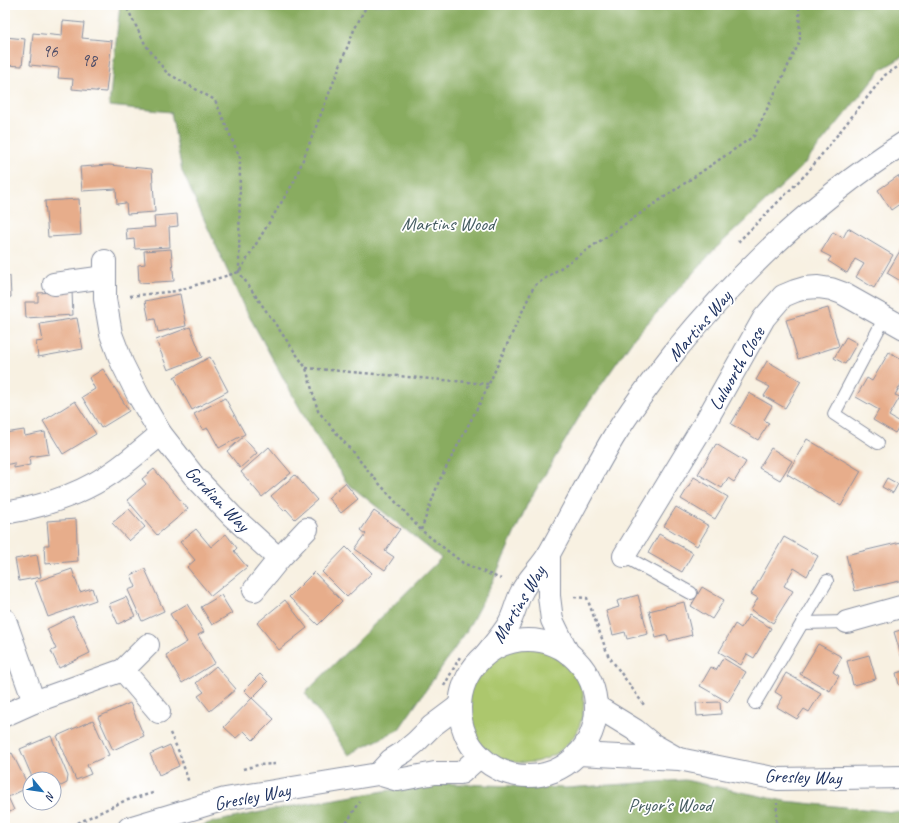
<svg xmlns="http://www.w3.org/2000/svg" width="909" height="833" font-family="Caveat,sans-serif">
<style>
.green{fill:#acc76d;stroke:#647b66}
.forest{fill:#89ac60;stroke:#526e5f}
.building{fill:#e7ad8b}
.lines{fill:none;stroke-linecap:round;stroke-linejoin:round}
.service-casing{stroke:#8a90a0;stroke-width:14}
.minor-casing{stroke:#8a90a0;stroke-width:24}
.tertiary-casing{stroke:#8a90a0;stroke-width:24}
.path{stroke:#8a90a0;stroke-width:2.5;stroke-dasharray:3 3;stroke-linecap:butt}
.service{stroke:#fff;stroke-width:12}
.minor{stroke:#fff;stroke-width:22}
.tertiary{stroke:#fff;stroke-width:22}
.labels{text-anchor:middle;stroke-width:3.5;stroke-linejoin:round;paint-order:stroke}
.number-label{font-size:17px;fill:#4e4e69}
.park-label{font-size:19px;fill:#465d62;stroke:#fff}
.street-label{font-size:19px;fill:#1b2f5e;stroke:#fff}
</style>
<rect width="100%" height="100%" fill="#fff"/>
<filter id="ink" filterUnits="userSpaceOnUse"><feTurbulence type="fractalNoise" baseFrequency=".025" numOctaves="2"/><feDisplacementMap in="SourceGraphic" scale="8" xChannelSelector="R" yChannelSelector="G"/><feConvolveMatrix kernelMatrix="1 2 1 2 8 2 1 2 1" color-interpolation-filters="sRGB"/></filter>
<filter id="wash" filterUnits="userSpaceOnUse"><feTurbulence type="fractalNoise" baseFrequency=".012" numOctaves="4" result="noise"/><feDisplacementMap in="SourceGraphic" scale="16" xChannelSelector="R" yChannelSelector="G"/><feGaussianBlur stdDeviation="0.9" result="paint"/><feColorMatrix in="noise" values="0 0 0 0 0 0 0 0 0 0 0 0 0 0 0 0 0 1.4 0 .05"/><feComposite in="paint" operator="in"/></filter>
<g filter="url(#wash)">
<rect width="100%" height="100%" fill="#f8f1e2"/>
<circle class="green" cx="524" cy="703" r="60"/>
<g class="forest">
<path d="M120 5H904V56L882 69 800 169 714 250 634 338 581 414 528 503 493 581 466 632 399 729 349 755 305 693 441 558 347 483 309 425 243 305 182 171 171 112 109 106Z"/>
<path d="M685 780 784 801 904 813V828H196L209 823 275 809 433 783 566 788Z"/>
</g>
<g id="blocks">
<g class="building">
<path d="M63 21 84 23 82 38 112 41 106 92 72 89 73 79 58 78 59 68 30 65 33 33 62 36Z"/>
<path d="M5 37 25 39 22 66 5 65Z"/>
<path d="M109 165 152 169 155 212 127 214 126 203 117 204 116 189 82 191 80 167Z"/>
<path d="M898 176 904 185V201L891 210 878 190Z"/>
<path d="M79 199 81 235 48 237 45 201Z"/>
<path d="M177 214 178 226 169 227 170 247 135 249 134 239 127 240 126 229 155 227 154 216Z"/>
<path d="M848 228 893 255 874 288 856 277 864 264 855 259 847 273 828 261 831 257 821 252 833 232 843 238Z"/>
<path d="M904 244V283L887 273Z"/>
<path d="M171 249 174 281 139 283 138 265 145 264 144 251Z"/>
<path d="M5 276H10L11 297 5 298Z"/>
<path d="M72 291 73 315 26 318 25 302H38V293Z"/>
<path d="M180 294 186 326 158 332 155 319 149 320 145 301Z"/>
<path d="M828 308 839 346 798 359 786 320Z"/>
<path d="M77 318 83 349 38 357 36 342 43 341 40 324Z"/>
<path d="M190 327 202 357 168 370 156 340Z"/>
<path d="M846 337 857 343 845 364 834 358Z"/>
<path d="M889 352 904 360V379L895 395 900 397 889 416 901 423 895 433 873 420 879 410 856 397 867 378 872 381Z"/>
<path d="M210 357 228 391 192 410 174 377Z"/>
<path d="M767 361 801 381 785 408 764 396 770 387 756 380Z"/>
<path d="M103 369 129 411 101 428 82 397 95 389 89 378Z"/>
<path d="M749 393 772 406 764 420 769 423 758 440 731 424Z"/>
<path d="M225 398 245 434 219 448 208 428 203 430 194 414Z"/>
<path d="M75 401 96 434 63 454 43 421Z"/>
<path d="M24 430 25 436 45 432 49 454 29 457 30 465 14 468V463L5 465V433Z"/>
<path d="M243 437 257 453 240 468 227 451Z"/>
<path d="M807 439 861 471 841 506 787 474Z"/>
<path d="M716 444 746 462 734 482 728 478 722 488 698 474Z"/>
<path d="M269 447 291 473 262 497 241 472Z"/>
<path d="M771 448 792 461 780 480 759 468Z"/>
<path d="M154 469 188 509 157 535 127 500 146 484 142 479Z"/>
<path d="M295 475 317 500 295 519 286 509 284 511 271 496Z"/>
<path d="M694 477 728 497 715 519 681 499Z"/>
<path d="M887 478 898 484 893 493 882 487Z"/>
<path d="M345 483 358 499 341 513 328 498Z"/>
<path d="M676 507 709 526 697 546 664 526Z"/>
<path d="M129 509 145 527 129 541 112 523Z"/>
<path d="M374 511 400 529 385 551 394 557 385 570 355 549 366 534 361 530Z"/>
<path d="M76 519 78 561 45 564 44 545H49L47 521Z"/>
<path d="M196 529 211 547 226 534 237 548 234 551 247 567 211 596 187 567 195 560 180 542Z"/>
<path d="M659 534 693 553 682 572 648 553Z"/>
<path d="M784 537 818 556 807 576 794 568 784 586 793 591 773 623 751 610 758 598 751 594Z"/>
<path d="M901 542 904 554V580L855 591 846 555Z"/>
<path d="M346 547 372 573 347 597 322 572Z"/>
<path d="M37 555 41 577 19 581 15 559Z"/>
<path d="M72 569 80 592 92 588 96 600 48 617 35 582Z"/>
<path d="M145 569 164 611 142 621 128 590 136 587 131 575Z"/>
<path d="M314 572 342 601 318 625 289 597Z"/>
<path d="M702 587 724 600 712 619 691 606Z"/>
<path d="M221 595 232 613 212 625 201 607Z"/>
<path d="M638 595 648 634 627 639 625 632 613 635 606 611 619 607 617 601Z"/>
<path d="M126 597 135 616 118 624 109 604Z"/>
<path d="M285 600 307 628 279 650 257 623Z"/>
<path d="M684 602 692 635 669 641 667 635 656 638 649 611Z"/>
<path d="M187 604 204 632 198 635 215 663 182 683 166 655 187 642 170 614Z"/>
<path d="M749 615 771 628 754 658 747 654 741 665 719 652 735 624 741 628Z"/>
<path d="M73 616 90 653 59 668 51 651 56 649 47 629Z"/>
<path d="M904 629V665L894 632Z"/>
<path d="M818 644 842 657 833 672 839 676 830 691 800 674Z"/>
<path d="M869 655 876 679 853 685 847 661Z"/>
<path d="M723 658 746 672 728 702 700 686 711 667 716 670Z"/>
<path d="M216 666 236 689 210 711 198 696 204 692 196 683Z"/>
<path d="M904 671V683L899 685 896 673Z"/>
<path d="M786 673 821 693 809 712 804 709 797 719 777 707 783 697 775 692Z"/>
<path d="M260 674 268 682 252 698 244 690Z"/>
<path d="M252 698 274 719 253 740 244 731 236 738 224 727Z"/>
<path d="M720 702 721 714 697 716 696 703Z"/>
<path d="M130 703 144 736 113 750 98 717Z"/>
<path d="M904 704V720L900 706Z"/>
<path d="M93 720 109 755 87 765 91 774 76 780 57 736Z"/>
<path d="M51 736 68 776 67 783 61 786 54 782 52 776 44 779H33L20 749Z"/>
<path d="M170 745 179 766 159 775 150 754Z"/>
<path d="M12 753 29 787 8 797 14 810 5 814V756Z"/>
</g>
</g>
</g>
<g filter="url(#ink)">
<use href="#blocks" fill-opacity="0" stroke="#8a90a0" stroke-width="1"/>
<g class="lines">
<defs>
<g id="service">
<path d="M878 443 834 414 885 317"/>
<path d="M624 556 691 593"/>
<path d="M802 623 847 622"/>
<path d="M755 703 827 581"/>
</g>
<g id="minor">
<path d="M105 261V299L111 334 122 363 138 395 161 434 194 476 232 516 279 559"/>
<path d="M54 284 105 277"/>
<path d="M5 513C46 506 87 492 120 467 134 457 147 445 161 434"/>
<path d="M624 556 706 421 764 318 783 296 795 291 805 288 818 287 831 289 842 293 904 328"/>
<path d="M254 590 279 559 307 529"/>
<path d="M5 620 34 702"/>
<path d="M847 622 904 606"/>
<path d="M123 670 159 712"/>
<path d="M5 715 34 702 123 670 148 645"/>
</g>
<g id="tertiary">
<path d="M549 554V596L552 620 568 653"/>
<circle cx="528" cy="708" r="68"/>
<path d="M486 654C493 645 502 635 508 625 514 615 516 603 521 593 528 578 542 567 550 552 571 514 591 475 613 438 632 407 654 378 676 350 741 271 817 198 904 143"/>
<path d="M596 706 635 730 652 744 675 757"/>
<path d="M578 754 679 759 778 779 904 777"/>
<path d="M378 774 391 760 404 752 416 742 432 726 460 705"/>
<path d="M129 828 225 799 378 774 398 780 435 773H461L480 756"/>
</g>
</defs>
<use href="#service" class="service-casing"/>
<use href="#minor" class="minor-casing"/>
<use href="#tertiary" class="tertiary-casing"/>
<g class="path">
<path d="M110 5 127 8 145 44 167 73 215 100 240 158 239 272 306 368 318 411 376 480 421 530 463 563 501 579"/>
<path d="M738 242 807 173 885 75 904 63"/>
<path d="M130 296 176 291 239 272 295 180 354 30 367 5"/>
<path d="M306 368 489 384"/>
<path d="M421 530 439 481 481 401 534 286 754 136 800 41 799 5"/>
<path d="M574 597 587 598 608 655 644 705"/>
<path d="M444 686 461 655"/>
<path d="M170 733 179 752 189 783"/>
<path d="M243 769 258 765 275 764"/>
<path d="M67 828 124 801 153 793"/>
<path d="M343 828 360 802"/>
<path d="M776 828 777 803"/>
</g>
<use href="#service" class="service"/>
<use href="#minor" class="minor"/>
<use href="#tertiary" class="tertiary"/>
</g>
</g>
<g class="labels">
<g class="number-label">
<text x="50" y="57">96</text>
<text x="89" y="66">98</text>
</g>
<g class="park-label">
<text x="448" y="230">Martins Wood</text>
<text x="670" y="811">Pryor's Wood</text>
</g>
<g class="street-label">
<text transform="translate(699 325) rotate(-49)" y="7">Martins Way</text>
<text transform="translate(736 368) rotate(-60)" y="7">Lulworth Close</text>
<text transform="translate(218 498) rotate(46)" y="7">Gordian Way</text>
<text transform="translate(518 604) rotate(-59)" y="7">Martins Way</text>
<text transform="translate(803 776) rotate(2)" y="7">Gresley Way</text>
<text transform="translate(252 796) rotate(-11)" y="7">Gresley Way</text>
</g>
</g>
<rect width="909" height="833" fill="none" stroke="#fff" stroke-width="20"/>
<g transform="translate(42 791) rotate(119)"><circle r="19" fill="#ffffff" stroke="#a4acbf"/>
<path d="M0-3L7 15L0 10L-7 15Z" fill="#1f6fb2"/>
<text y="-6" font-size="11" font-weight="bold" text-anchor="middle" fill="#1b2f5e">N</text>
</g>
</svg>
